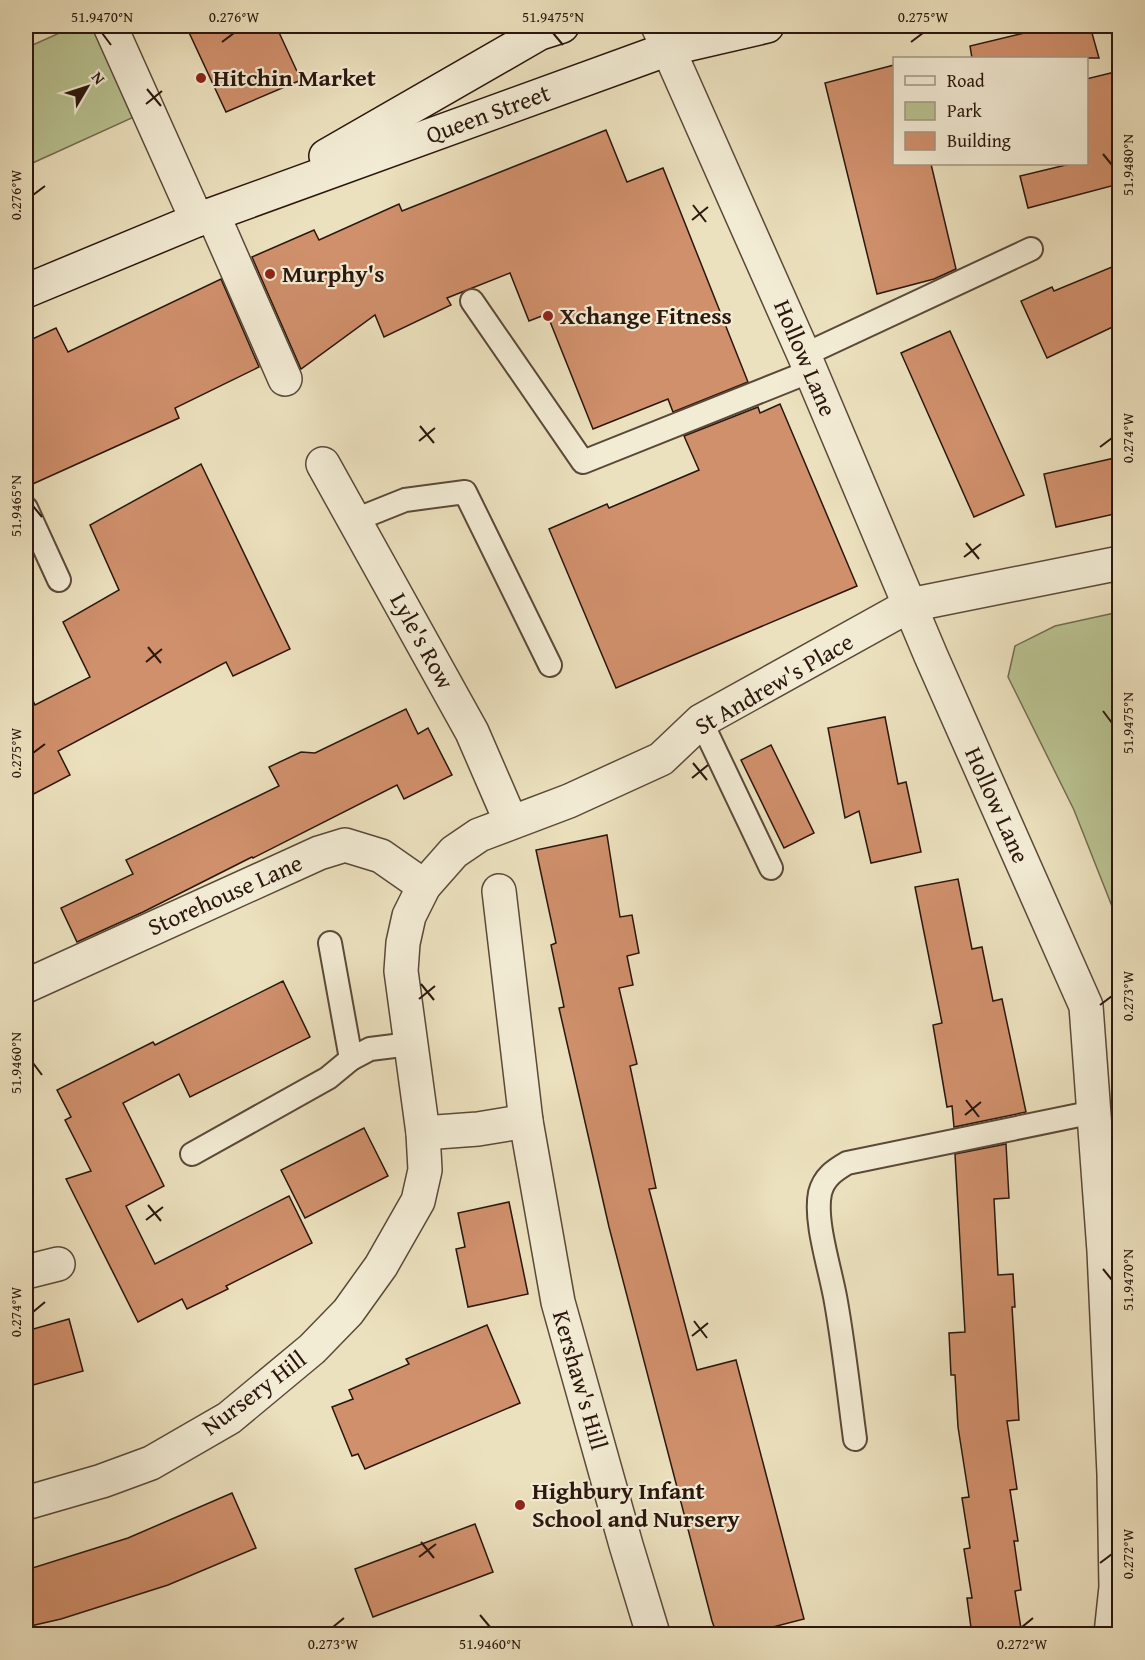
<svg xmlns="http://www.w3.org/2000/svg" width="1145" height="1660" font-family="'Gentium Book Plus',serif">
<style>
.green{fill:#b9c291;stroke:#726c4f;stroke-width:1.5}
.building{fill:#d0906c;stroke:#2a160d;stroke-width:1.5}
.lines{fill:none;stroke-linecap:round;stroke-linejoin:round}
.service-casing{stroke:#5a4939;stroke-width:26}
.minor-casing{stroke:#5a4939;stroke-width:36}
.tertiary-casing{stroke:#5a4939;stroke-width:36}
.secondary-casing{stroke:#2a160d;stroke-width:36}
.service{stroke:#f3ecd5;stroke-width:22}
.minor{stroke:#f3ecd5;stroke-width:33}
.tertiary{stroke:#f3ecd5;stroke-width:33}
.secondary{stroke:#f3ecd5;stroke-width:33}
.ticks{fill:none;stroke:#2a160d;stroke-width:2}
.poi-dot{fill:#8f2418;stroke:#f3ecd5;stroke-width:2}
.labels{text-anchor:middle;stroke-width:4.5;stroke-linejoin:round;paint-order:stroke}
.poi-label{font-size:24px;font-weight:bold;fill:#2a160d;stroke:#f3ecd5;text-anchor:start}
.street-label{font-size:24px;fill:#2a160d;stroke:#f3ecd5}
.neatline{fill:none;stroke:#2a160d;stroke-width:2}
.ticks-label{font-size:15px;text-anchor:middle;fill:#2a160d}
</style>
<rect width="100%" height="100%" fill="#ece1be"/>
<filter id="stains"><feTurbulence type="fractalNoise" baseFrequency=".00333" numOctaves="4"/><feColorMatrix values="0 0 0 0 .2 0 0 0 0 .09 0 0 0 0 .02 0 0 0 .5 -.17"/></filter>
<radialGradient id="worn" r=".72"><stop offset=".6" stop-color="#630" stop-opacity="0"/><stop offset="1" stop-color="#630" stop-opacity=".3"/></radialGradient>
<g class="green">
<path d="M75 26H93L134 117 26 166V48Z"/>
<path d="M1119 612H1120L1119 924 1074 810 1008 677 1015 646 1055 626Z"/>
</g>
<g class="building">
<path d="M186 26H276L301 80 226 112Z"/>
<path d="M1053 26H1090L1099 58H972L970 46Z"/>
<path d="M894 65V164H931L956 269 934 279 877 294 825 83Z"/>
<path d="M1119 71V184L1028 208 1020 176 1070 164H1086V79Z"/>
<path d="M606 130 627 182 663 168 748 382 673 412 668 399 593 429 547 314 529 321 510 273 447 298 451 305 384 337 375 315 301 369 252 257 314 230 319 240 399 204 402 211Z"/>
<path d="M1119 264V324L1047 358 1021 301 1052 287 1054 291Z"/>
<path d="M221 279 259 367 175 408 179 418 26 487V342L56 328 68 352Z"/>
<path d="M950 331 1024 495 974 517 901 353Z"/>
<path d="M780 404 857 586 616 688 549 529 607 504 609 508 699 470 684 436 758 407 760 413Z"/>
<path d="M1119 457V513L1056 527 1044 474Z"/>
<path d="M201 464 290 649 233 676 226 662 58 751 70 775 26 798V685L35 705 90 677 63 622 119 590 90 525Z"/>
<path d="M406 709 418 734 428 728 452 775 404 799 397 785 253 858 252 857 143 912 77 942 61 908 133 874 126 860 279 786 269 767 301 752 315 753Z"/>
<path d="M885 717 898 784 906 782 921 852 871 863 859 811 845 818 828 728Z"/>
<path d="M771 745 814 833 784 848 741 760Z"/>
<path d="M607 835 620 917 632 915 639 953 627 956 633 985 619 988 637 1064 630 1066 656 1188 649 1189 697 1370 736 1360 804 1619 765 1629 767 1635H717L712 1621 609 1227 559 1008 564 1007 551 945 556 943 536 850Z"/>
<path d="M958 879 972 949 982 947 993 1001 1002 999 1026 1112 954 1127 952 1106 947 1107 933 1025 942 1023 915 887Z"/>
<path d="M283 981 310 1037 190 1097 179 1074 123 1103 164 1186 126 1206 155 1264 289 1196 312 1243 226 1286 228 1289 187 1309 182 1299 138 1322 66 1179 91 1171 65 1120 71 1117 57 1090 153 1042 155 1045Z"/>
<path d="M364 1128 388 1176 305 1218 281 1170Z"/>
<path d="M1006 1144 1009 1198 994 1199 998 1275 1013 1274 1015 1307H1012L1019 1420 1007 1421 1017 1489 1010 1490 1018 1541H1014L1021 1590 1015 1591 1022 1635H972L967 1598H972L964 1549 970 1548 962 1498 969 1497 958 1427 955 1375H951L949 1333 965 1332 955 1154Z"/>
<path d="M509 1202 528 1294 468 1307 456 1249 465 1247 458 1213Z"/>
<path d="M69 1319 83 1371 26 1387V1331Z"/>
<path d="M487 1325 520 1403 365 1469 358 1454 352 1456 332 1407 353 1399 349 1390 409 1364 406 1359Z"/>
<path d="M232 1493 256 1548 168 1585 61 1619 26 1627V1570L128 1538Z"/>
<path d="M475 1524 493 1572 373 1617 355 1569Z"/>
</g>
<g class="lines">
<defs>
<g id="service">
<path d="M472 301 583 462 811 371"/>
<path d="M804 355 1031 249"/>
<path d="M26 508 59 580"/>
<path d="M355 520 405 500 465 492 550 665"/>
<path d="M701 721 771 868"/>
<path d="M330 943 351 1059"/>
<path d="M192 1154 328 1078 351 1059 370 1049 410 1044"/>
<path d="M855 1439C849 1394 844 1347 836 1302 831 1271 814 1222 820 1193 824 1177 835 1170 847 1163L1094 1112"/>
</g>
<g id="minor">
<path d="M110 26 197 220"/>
<path d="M213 215 285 379"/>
<path d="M323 464 472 732 511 822"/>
<path d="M499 891 526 1121 558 1302 626 1545 653 1634"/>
<path d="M26 986 319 853 345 845 381 856 424 886"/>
<path d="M423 1133 478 1129 526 1121"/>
<path d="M26 1272 58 1264"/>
<path d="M26 1503 102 1481 151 1463 229 1418 312 1349 348 1312 381 1266 418 1201 425 1170 423 1133 401 971 403 943 409 916 424 886 454 852 479 835 569 801 661 759 701 721 910 605 1120 563"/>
</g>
<path id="tertiary" d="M658 26 804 355 931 656 1086 1006 1104 1251 1114 1474 1116 1587 1111 1634"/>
<g id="secondary">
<path d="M326 156 540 33 562 26"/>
<path d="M26 291 197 220 668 49 767 26"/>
</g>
</defs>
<use href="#service" class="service-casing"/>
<use href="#minor" class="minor-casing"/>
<use href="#tertiary" class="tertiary-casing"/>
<use href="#secondary" class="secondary-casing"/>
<use href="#service" class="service"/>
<use href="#minor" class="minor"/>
<use href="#tertiary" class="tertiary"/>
<use href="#secondary" class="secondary"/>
</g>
<path class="ticks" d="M102 33 111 45M553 33 563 45M222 42 234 33M911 42 923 33M147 89 161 106M146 104 162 91M1103 154 1112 165M33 195 45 186M693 205 706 222M692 220 708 207M420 426 434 443M419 441 435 428M1100 447 1112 438M33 506 42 517M966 543 979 559M964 557 981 544M148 647 161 663M146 662 162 649M1103 711 1112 723M33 753 45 744M693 763 707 780M692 778 708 765M421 984 434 1000M419 999 435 986M1100 1005 1112 996M33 1063 42 1075M966 1100 979 1117M965 1115 981 1102M148 1205 161 1221M146 1220 163 1207M1103 1269 1112 1280M33 1312 45 1302M694 1321 707 1338M692 1336 708 1323M421 1542 434 1558M419 1557 436 1544M1100 1563 1112 1554M480 1615 490 1627M333 1627 344 1618M1022 1627 1033 1618"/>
<g class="poi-dot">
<circle cx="201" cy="78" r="6"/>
<circle cx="270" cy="274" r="6"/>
<circle cx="548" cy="316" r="6"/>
<circle cx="520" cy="1505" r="6"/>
</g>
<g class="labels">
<g class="poi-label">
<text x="213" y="86">Hitchin Market</text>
<text x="282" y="282">Murphy's</text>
<text x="560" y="324">Xchange Fitness</text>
<text x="532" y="1499">Highbury Infant<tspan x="532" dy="28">School and Nursery</tspan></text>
</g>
<g class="street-label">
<text transform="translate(488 114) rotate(-20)" y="8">Queen Street</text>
<text transform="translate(805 358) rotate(67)" y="8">Hollow Lane</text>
<text transform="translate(422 641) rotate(61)" y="8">Lyle's Row</text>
<text transform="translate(774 684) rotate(-30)" y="8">St Andrew's Place</text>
<text transform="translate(997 805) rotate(66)" y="8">Hollow Lane</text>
<text transform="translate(225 895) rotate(-24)" y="8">Storehouse Lane</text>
<text transform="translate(580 1380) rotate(74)" y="8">Kershaw's Hill</text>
<text transform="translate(254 1393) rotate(-37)" y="8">Nursery Hill</text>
</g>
</g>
<rect width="1145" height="1660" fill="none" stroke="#ece1be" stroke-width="66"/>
<rect x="893" y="57" width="195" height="108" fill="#f3ecd5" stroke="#a39685" stroke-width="1.5"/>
<rect x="905" y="76" width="30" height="9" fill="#f3ecd5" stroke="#a39685" stroke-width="1.5"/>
<text x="947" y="87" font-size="18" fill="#2a160d">Road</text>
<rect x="905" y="102" width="30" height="18" fill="#b9c291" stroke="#a39685" stroke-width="1.5"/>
<text x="947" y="117" font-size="18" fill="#2a160d">Park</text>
<rect x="905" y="132" width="30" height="18" fill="#d0906c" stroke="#a39685" stroke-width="1.5"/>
<text x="947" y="147" font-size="18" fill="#2a160d">Building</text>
<g transform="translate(87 87) rotate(51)" stroke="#f3ecd5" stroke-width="4.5" paint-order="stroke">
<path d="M0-4.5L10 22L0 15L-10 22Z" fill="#2a160d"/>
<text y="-9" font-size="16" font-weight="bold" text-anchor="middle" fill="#2a160d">N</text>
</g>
<rect x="33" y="33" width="1079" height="1594" class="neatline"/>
<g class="ticks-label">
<text x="102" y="22">51.9470°N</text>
<text x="234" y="22">0.276°W</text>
<text x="553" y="22">51.9475°N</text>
<text x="923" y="22">0.275°W</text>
<text transform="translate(1128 165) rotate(-90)" y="5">51.9480°N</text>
<text transform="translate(16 195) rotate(-90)" y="5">0.276°W</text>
<text transform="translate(1128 438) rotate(-90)" y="5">0.274°W</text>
<text transform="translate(16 506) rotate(-90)" y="5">51.9465°N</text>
<text transform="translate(1128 723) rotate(-90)" y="5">51.9475°N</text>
<text transform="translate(16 753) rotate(-90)" y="5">0.275°W</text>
<text transform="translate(1128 996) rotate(-90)" y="5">0.273°W</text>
<text transform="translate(16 1063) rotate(-90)" y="5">51.9460°N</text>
<text transform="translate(1128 1280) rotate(-90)" y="5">51.9470°N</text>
<text transform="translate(16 1312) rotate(-90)" y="5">0.274°W</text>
<text transform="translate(1128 1554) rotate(-90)" y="5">0.272°W</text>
<text x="333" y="1649">0.273°W</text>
<text x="490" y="1649">51.9460°N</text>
<text x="1022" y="1649">0.272°W</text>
</g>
<rect width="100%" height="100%" filter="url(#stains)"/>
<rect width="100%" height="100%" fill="url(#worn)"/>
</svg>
